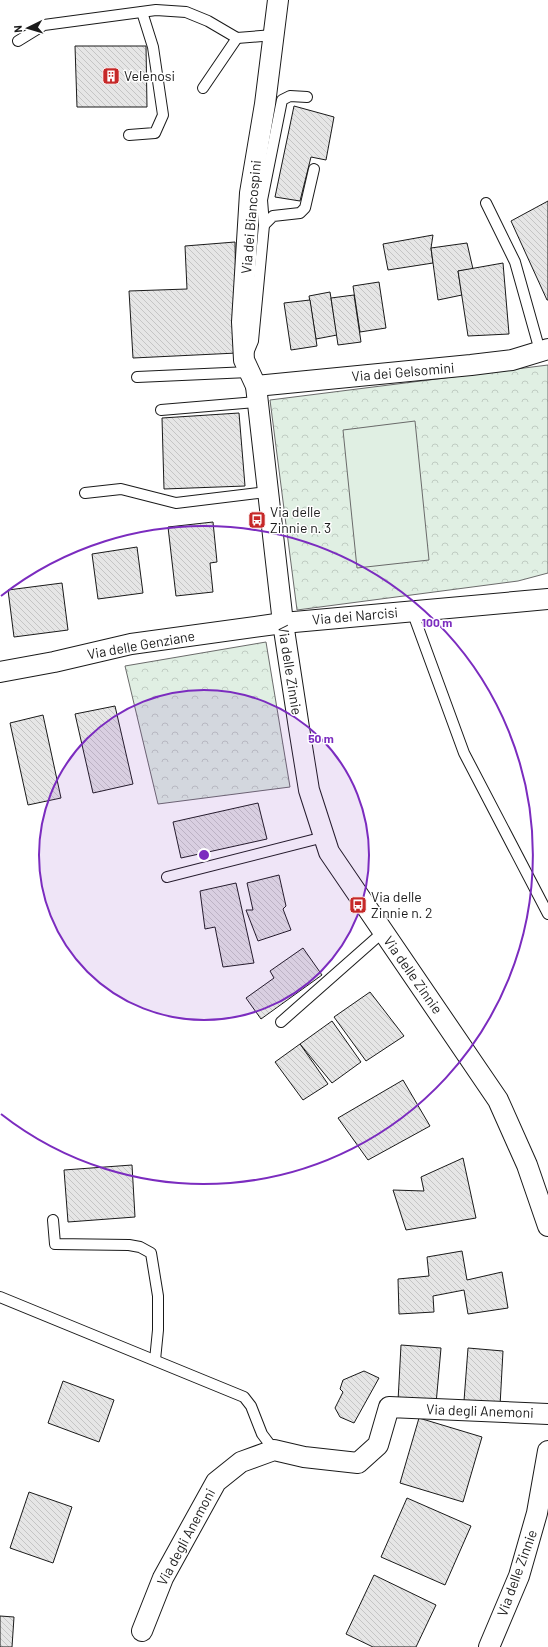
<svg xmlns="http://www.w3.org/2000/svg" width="548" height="1647" font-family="Barlow,sans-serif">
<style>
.park{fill:url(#park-crowns);stroke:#6a6a6a}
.pitch{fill:#e0efe3;stroke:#6a6a6a}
.building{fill:url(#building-back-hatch);stroke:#1a1a1a}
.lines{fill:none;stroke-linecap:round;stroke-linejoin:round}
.lane-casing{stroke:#1a1a1a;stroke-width:12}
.street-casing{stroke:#1a1a1a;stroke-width:22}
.lane{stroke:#fff;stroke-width:10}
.street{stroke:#fff;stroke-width:20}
.ring{fill:none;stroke:#7b2cbf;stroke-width:2}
.labels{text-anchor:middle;stroke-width:3;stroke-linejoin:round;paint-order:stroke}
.poi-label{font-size:14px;fill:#1a1a1a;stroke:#fff;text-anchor:start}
.street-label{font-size:14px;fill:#1a1a1a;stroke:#fff}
.centre{fill:#7b2cbf;stroke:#fff;stroke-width:2}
.ring-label{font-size:12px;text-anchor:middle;font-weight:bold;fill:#7b2cbf;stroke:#fff;stroke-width:3;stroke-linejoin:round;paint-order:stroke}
</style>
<defs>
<pattern id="park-crowns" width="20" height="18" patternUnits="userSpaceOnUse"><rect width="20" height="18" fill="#e0efe3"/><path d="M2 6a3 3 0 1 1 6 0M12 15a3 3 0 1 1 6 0" fill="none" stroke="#c0ccc2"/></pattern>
<pattern id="building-back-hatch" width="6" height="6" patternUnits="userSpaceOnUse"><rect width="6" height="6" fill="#e6e6e6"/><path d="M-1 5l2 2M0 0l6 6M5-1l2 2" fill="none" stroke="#c5c5c5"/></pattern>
</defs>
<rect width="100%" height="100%" fill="#fff"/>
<g class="park">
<path d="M548 365V573L518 581 297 610 270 400Z"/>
<path d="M266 642 290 787 158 804 125 666Z"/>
</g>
<path class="pitch" d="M415 421 429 560 357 568 343 430Z"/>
<g class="building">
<path d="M75 46H146L147 107H77Z"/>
<path d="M294 106 334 117 326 160 311 157 300 201 275 197Z"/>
<path d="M548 201V300H547L511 221Z"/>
<path d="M433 235 431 248 433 263 388 270 383 244Z"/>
<path d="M235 242 237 353 133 358 129 291 187 289 185 246Z"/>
<path d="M467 243 473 269 458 271 462 295 438 300 431 248Z"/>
<path d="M503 263 509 334 468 336 458 271Z"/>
<path d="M379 282 386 328 360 332 353 286Z"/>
<path d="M330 292 337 335 316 339 309 296Z"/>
<path d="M354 295 361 342 338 345 331 298Z"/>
<path d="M310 300 317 346 291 350 284 303Z"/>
<path d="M239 413 245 486 164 489 162 418Z"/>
<path d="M213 522 217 562 210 563 213 592 176 596 168 527Z"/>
<path d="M137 547 143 593 98 599 92 554Z"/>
<path d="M62 583 68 630 14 637 8 590Z"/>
<path d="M115 706 133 784 93 793 75 714Z"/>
<path d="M43 715 61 798 28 805 10 723Z"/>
<path d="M258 803 267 839 181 858 173 822Z"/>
<path d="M279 875 286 906 283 909 291 930 258 941 246 910H253L247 883Z"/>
<path d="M236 883 254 963 223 967 215 927 205 929 200 891Z"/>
<path d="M303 948 322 975 261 1019 246 998 274 978 270 971Z"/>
<path d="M370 992 404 1036 366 1061 334 1017Z"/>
<path d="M332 1021 361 1062 332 1083 300 1044Z"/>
<path d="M300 1044 328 1084 303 1100 275 1062Z"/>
<path d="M403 1080 430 1126 368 1160 338 1118Z"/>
<path d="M463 1158 476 1218 406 1230 393 1190 424 1191 421 1177Z"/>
<path d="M132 1165 135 1217 68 1222 64 1170Z"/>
<path d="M462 1251 467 1280 502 1272 508 1308 468 1314 464 1290 433 1296 434 1312 399 1314 398 1279 429 1276 427 1257Z"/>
<path d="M401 1345 441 1348 436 1404 398 1401Z"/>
<path d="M468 1348 503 1351 500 1406 464 1401Z"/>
<path d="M364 1371 379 1378 354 1423 340 1417 335 1408 343 1392 340 1389 343 1380Z"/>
<path d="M63 1381 114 1400 99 1442 48 1423Z"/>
<path d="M419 1418 482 1437 463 1502 400 1483Z"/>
<path d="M29 1492 72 1507 53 1563 10 1548Z"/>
<path d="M407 1498 471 1526 445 1585 381 1557Z"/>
<path d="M374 1575 436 1605 416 1647H373L346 1634Z"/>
<path d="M0 1616 14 1617 12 1647H0Z"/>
</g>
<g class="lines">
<defs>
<g id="lane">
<path d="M18 41 44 25 156 10 186 12 208 21 237 38 274 35"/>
<path d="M203 88 237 38"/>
<path d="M129 135 155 133 163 115 153 47 142 12"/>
<path d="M486 203 515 262 540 351"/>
<path d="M264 225 273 216 300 213 305 208 314 169"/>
<path d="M248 353 253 341 264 225 262 200 282 100 290 96 307 97"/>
<path d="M137 377 249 372"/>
<path d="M161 410 257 402"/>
<path d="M85 493 121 489 176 503 267 492"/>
<path d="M412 611 464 753 548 914"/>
<path d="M167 877 324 837"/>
<path d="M281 1022 383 932"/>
<path d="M53 1220 55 1244 129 1245 140 1247 151 1253 158 1296V1330L155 1360"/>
<path d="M0 1297 244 1397 251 1406 262 1434 274 1450"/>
</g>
<g id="street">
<path d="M278 0 265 104 250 193 242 322 244 360 256 386 283 623 299 728 309 790 329 852 498 1100 527 1165 548 1226"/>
<path d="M256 386 471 365 512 360 548 349"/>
<path d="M0 672 54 662 131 644 283 623 548 599"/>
<path d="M142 1631 163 1578 216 1482 241 1462 274 1450 304 1457 358 1463 378 1445 389 1407 548 1414"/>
<path d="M489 1647 519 1576 537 1513 548 1451"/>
</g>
</defs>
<use href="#lane" class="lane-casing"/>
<use href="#street" class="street-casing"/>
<use href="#lane" class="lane"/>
<use href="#street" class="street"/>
</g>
<circle cx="204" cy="855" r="165" fill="#7b2cbf" fill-opacity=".12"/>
<g class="ring">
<circle cx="204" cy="855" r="165"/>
<path d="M1 596A329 329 0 1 1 1 1114"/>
</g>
<defs>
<symbol id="building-square" viewBox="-11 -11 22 22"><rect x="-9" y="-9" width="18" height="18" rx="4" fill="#c62828" stroke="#fff"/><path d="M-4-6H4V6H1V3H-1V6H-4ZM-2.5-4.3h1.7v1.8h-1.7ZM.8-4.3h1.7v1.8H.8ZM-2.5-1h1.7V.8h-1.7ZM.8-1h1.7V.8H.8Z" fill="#fff"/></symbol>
<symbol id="bus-square" viewBox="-11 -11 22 22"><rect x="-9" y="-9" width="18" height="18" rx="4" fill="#c62828" stroke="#fff"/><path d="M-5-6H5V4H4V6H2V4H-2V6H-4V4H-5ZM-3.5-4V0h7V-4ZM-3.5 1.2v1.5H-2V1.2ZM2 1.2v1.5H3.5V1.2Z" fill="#fff"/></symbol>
</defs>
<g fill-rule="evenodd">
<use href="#building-square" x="101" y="66" width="20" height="20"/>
<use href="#bus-square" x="247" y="510" width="20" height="20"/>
<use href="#bus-square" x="348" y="895" width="20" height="20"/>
</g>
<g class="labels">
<g class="poi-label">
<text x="124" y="81">Velenosi</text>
<text x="270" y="517">Via delle<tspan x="270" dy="16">Zinnie n. 3</tspan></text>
<text x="371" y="902">Via delle<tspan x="371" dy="16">Zinnie n. 2</tspan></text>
</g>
<g class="street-label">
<text transform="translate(251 217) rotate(-85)" y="5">Via dei Biancospini</text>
<text transform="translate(403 372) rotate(-5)" y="5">Via dei Gelsomini</text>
<text transform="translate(355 616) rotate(-5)" y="5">Via dei Narcisi</text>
<text transform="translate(141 645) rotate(-10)" y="5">Via delle Genziane</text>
<text transform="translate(290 670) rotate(81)" y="5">Via delle Zinnie</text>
<text transform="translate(413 975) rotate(55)" y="5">Via delle Zinnie</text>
<text transform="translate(480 1411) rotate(2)" y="5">Via degli Anemoni</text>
<text transform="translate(186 1537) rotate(-62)" y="5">Via degli Anemoni</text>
<text transform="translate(517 1573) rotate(-70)" y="5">Via delle Zinnie</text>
</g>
</g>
<circle cx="204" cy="855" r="6" class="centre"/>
<g class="ring-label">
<text x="437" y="627">100 m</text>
<text x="321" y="743">50 m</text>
</g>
<g transform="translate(28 28) rotate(265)" stroke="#ffffff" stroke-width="3" paint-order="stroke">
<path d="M0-3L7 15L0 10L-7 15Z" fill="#1a1a1a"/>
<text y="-6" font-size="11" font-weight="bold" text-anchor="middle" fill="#1a1a1a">N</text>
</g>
</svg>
